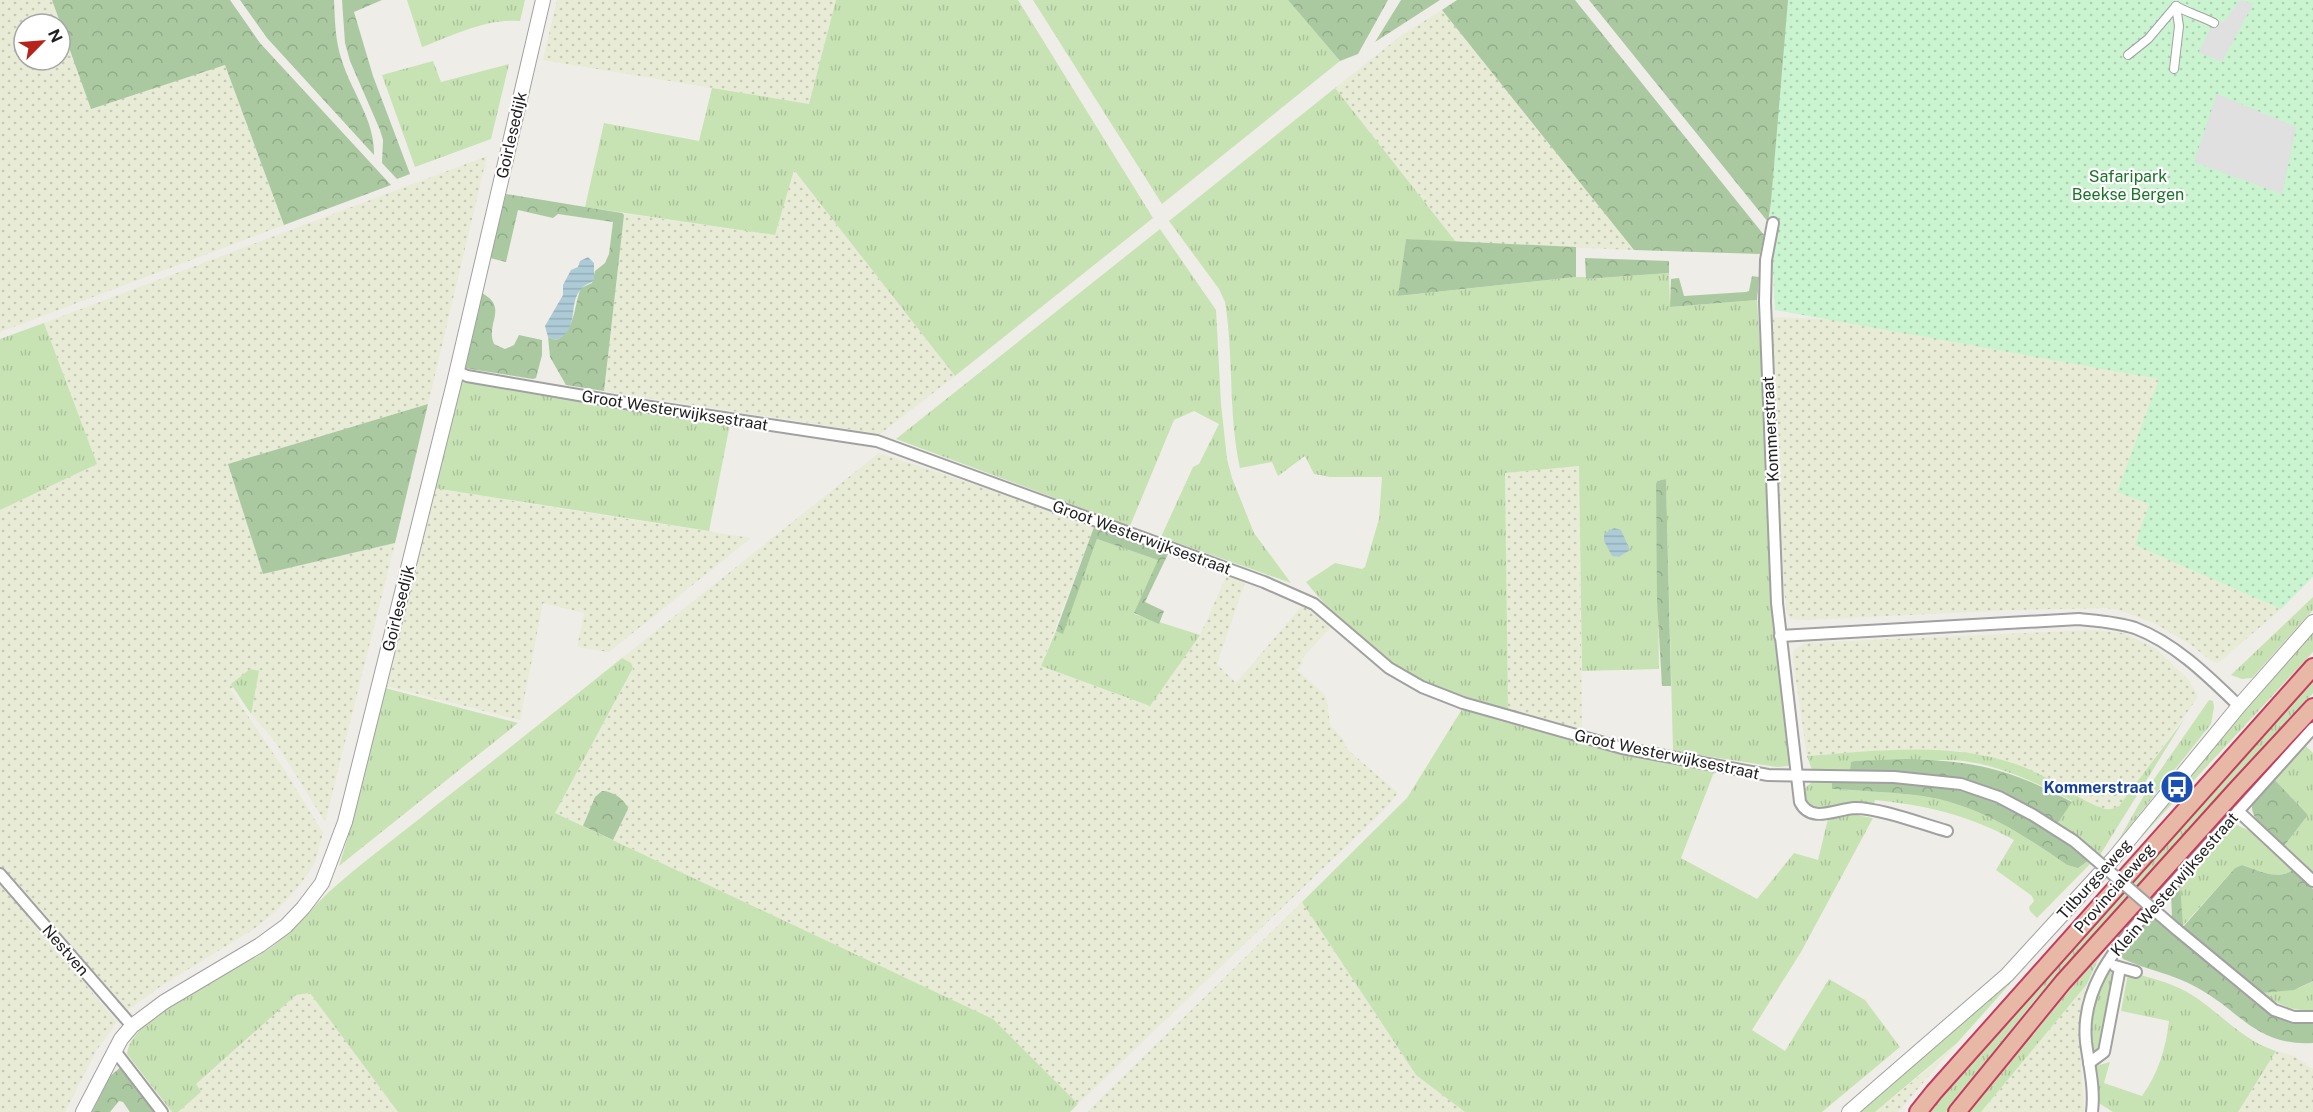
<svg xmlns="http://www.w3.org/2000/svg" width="2313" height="1112" font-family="'Public Sans',sans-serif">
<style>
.farmland{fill:url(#farmland-dots);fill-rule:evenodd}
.grass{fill:url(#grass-tufts)}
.forest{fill:url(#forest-crowns)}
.park{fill:url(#park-dots)}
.parking{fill:#e0e0e0}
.water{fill:url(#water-rules)}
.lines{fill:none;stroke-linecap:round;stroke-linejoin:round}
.pedestrian-casing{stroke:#a1a1a1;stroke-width:10}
.minor-casing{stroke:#a1a1a1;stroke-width:14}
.tertiary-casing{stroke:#a1a1a1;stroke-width:16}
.trunk-casing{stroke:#c63b61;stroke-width:20}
.pedestrian{stroke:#fff;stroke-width:8}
.minor{stroke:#fff;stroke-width:10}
.tertiary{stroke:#fff;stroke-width:14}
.trunk{stroke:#e7b8a5;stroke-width:16}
.minor-bridge-casing{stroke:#a1a1a1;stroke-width:14;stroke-linecap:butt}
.minor-bridge{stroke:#fff;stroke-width:10}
.labels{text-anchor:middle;stroke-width:4.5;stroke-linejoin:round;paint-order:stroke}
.street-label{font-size:16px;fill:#202020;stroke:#fff}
.park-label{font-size:16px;fill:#197227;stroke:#fff}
.transit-label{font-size:16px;font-weight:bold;fill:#164399;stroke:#fff;text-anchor:end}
</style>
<defs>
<pattern id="farmland-dots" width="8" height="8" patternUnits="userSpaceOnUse" patternTransform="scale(1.5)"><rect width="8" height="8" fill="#e8ebd5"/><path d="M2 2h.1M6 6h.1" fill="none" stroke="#c7c9b7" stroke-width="1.8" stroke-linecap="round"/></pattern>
<pattern id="grass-tufts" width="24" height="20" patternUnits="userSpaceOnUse" patternTransform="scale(1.5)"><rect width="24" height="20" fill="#c7e3b3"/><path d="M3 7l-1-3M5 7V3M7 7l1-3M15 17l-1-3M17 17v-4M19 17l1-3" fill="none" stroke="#abc29a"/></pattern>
<pattern id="forest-crowns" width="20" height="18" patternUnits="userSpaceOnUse" patternTransform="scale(1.5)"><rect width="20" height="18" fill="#aac9a1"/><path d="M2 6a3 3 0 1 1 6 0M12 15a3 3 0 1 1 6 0" fill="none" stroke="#92ac8a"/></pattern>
<pattern id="park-dots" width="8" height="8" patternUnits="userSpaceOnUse" patternTransform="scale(1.5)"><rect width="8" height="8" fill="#caf3d0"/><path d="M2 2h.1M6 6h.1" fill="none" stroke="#add0b2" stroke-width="1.8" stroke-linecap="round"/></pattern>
<pattern id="water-rules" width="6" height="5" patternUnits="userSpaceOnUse" patternTransform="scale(1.5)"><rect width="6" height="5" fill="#adcbd7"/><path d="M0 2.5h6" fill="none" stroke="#95aeb8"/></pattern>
</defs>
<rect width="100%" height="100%" fill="#efede7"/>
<g class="farmland">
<path d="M0 0H52L69 49 225 65 284 225 0 332ZM24 24H60V60H24Z"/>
<path d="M557 0H836L809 104 543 60Z"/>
<path d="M1442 10 1577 178 1634 250 1456 242 1335 88 1402 35Z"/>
<path d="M487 156 428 404 229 464 263 574 395 543 325 822 276 743 253 716 234 687 230 689 285 771 323 833 315 862 300 885 276 911 254 929 164 984 125 1012 0 866V510L97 464 44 323Z"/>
<path d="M793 169 955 376 880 434 604 391 624 216 622 213 775 235Z"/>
<path d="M1769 317 1963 325 2160 379 2117 492 2149 504 2136 545 2281 609 2218 663 2210 660 2190 644 2154 623 2119 610 2106 608 2012 610 1807 620 1790 619 1787 613 1782 576Z"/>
<path d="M879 453 1013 497 1094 527 1041 666 1149 706 1200 635 1227 575 1245 582 1217 664 1236 683 1302 606 1309 609 1331 627 1305 655 1302 660 1303 663 1297 670 1323 693 1327 700 1330 725 1343 739 1347 749 1398 793 1387 807 1078 1104 993 1019 613 840 628 809 595 797 583 826 555 813 633 669 631 663 622 658Z"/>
<path d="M1579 466 1582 732 1508 709 1505 473Z"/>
<path d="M434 488 557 508 751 538 609 652 577 647 584 613 543 603 520 720 386 686Z"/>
<path d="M2093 630 2123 633 2155 648 2189 680 2198 697 2133 788 2119 806 2112 810 2099 807 2039 774 2014 764 1959 751 1889 750 1807 756 1793 659 1794 650 1805 643Z"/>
<path d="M0 883 117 1022 96 1051 65 1112H0Z"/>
<path d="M1302 902 1416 1075 1465 1112H1087Z"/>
<path d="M2087 984 2082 999 2079 1031 2084 1112H1981Z"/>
<path d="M310 993 398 1112H178L201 1092 195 1085 296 995Z"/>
<path d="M1957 1043 1898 1112H1875L1933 1065Z"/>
<path d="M2276 1051 2294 1056 2313 1069V1112H2238Z"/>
</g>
<g class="grass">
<path d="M407 0H525L520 21C486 18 452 36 422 47Z"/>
<path d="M836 0H1018L1153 218 955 376 794 170 775 235 585 207 604 123 699 141 712 88 809 104Z"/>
<path d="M1033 0H1288L1340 61 1162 204Z"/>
<path d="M433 61 441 82 509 64 491 139 415 167 382 75Z"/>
<path d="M1335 88 1456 242 1406 239 1399 296 1576 277H1585L1587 279 1669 273 1670 307 1757 300C1768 455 1771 609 1791 763L1788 766 1777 767 1673 751 1666 479 1657 481 1656 484 1659 669 1582 671 1579 466 1505 473 1508 709C1482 701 1454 694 1429 684 1383 663 1337 621 1306 582L1335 563 1362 569 1365 567 1379 519 1382 477H1330L1314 474 1305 456 1278 476 1272 462 1240 468C1228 413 1234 357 1225 302L1219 289 1169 221Z"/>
<path d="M1160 229 1216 310 1221 404 1227 459 1232 478 1254 533 1291 583 1161 537 1193 467 1199 464 1219 424 1194 411 1174 420 1130 526 896 439Z"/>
<path d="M44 323 97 464 0 510V339Z"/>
<path d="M460 381 730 424 709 531 434 488Z"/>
<path d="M1097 539 1159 560 1134 614 1200 635 1150 706 1041 666 1056 631 1063 633Z"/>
<path d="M2313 597V610L2252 678 2242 679 2231 675Z"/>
<path d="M2313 628V652L2133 846Z"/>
<path d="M622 658 631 663 633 668 555 813 993 1019 1078 1104 1070 1112H398L310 993 296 995 196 1084 201 1092 178 1112H172L127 1054C130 1015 237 971 269 949 295 931 314 904 338 884 369 857 402 833 434 807 497 758 560 708 622 658Z"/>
<path d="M250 669 259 671 251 714 231 684Z"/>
<path d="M2313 681V693L2034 1001 1946 1112H1929L2028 992Z"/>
<path d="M385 688 518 723 339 866 353 821Z"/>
<path d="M2209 700 2213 701 2214 707 2211 724 2118 841 2150 785Z"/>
<path d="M1464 706 1594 747 1714 772 1681 858 1757 899 1794 853 1818 860 1828 819 1851 814 1873 818 1801 952 1752 1030 1785 1051 1829 979 1865 1000 1900 1047 1822 1112H1465L1416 1075 1302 902 1407 798Z"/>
<path d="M2185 718 2100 855 2057 824 2072 801C2033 781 1986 758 1941 760 1911 762 1836 780 1812 770L1807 756C1886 750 1972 738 2045 777 2061 785 2090 806 2106 809 2111 810 2114 808 2119 806Z"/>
<path d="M2304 744 2313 753V873L2284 846 2308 815 2273 778Z"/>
<path d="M1812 782H1832V788L1836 789C1862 791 1888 792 1914 795 1972 801 2021 833 2067 865L2078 868 2088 861 2091 863 2037 918 2030 911 2029 907 2034 901 2032 896 1996 870 2014 840C1969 815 1925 805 1875 800L1873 807 1846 803 1818 810 1804 805 1803 790Z"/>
<path d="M2235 824 2250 831 2293 870C2277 881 2258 870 2242 865L2235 868 2182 927 2180 882 2227 828Z"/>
<path d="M2066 921 1957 1043 1875 1112H1859L1999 988Z"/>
<path d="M2113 938 2097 962 2087 984 1981 1112H1968Z"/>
<path d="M2110 972 2115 974 2103 1051H2094C2089 1031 2093 986 2110 972Z"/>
<path d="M2130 972C2150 978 2169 982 2187 992 2218 1010 2241 1040 2276 1051L2238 1112H2113L2097 1102 2096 1066 2110 1062 2104 1083 2142 1096C2158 1074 2166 1048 2169 1021L2121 1011 2128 973Z"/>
<path d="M2313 981V1010C2293 1012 2278 1004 2261 993L2299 988Z"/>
</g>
<g class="forest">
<path d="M52 0H230L260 43 391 185 284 225 225 65 91 109Z"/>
<path d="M240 0H334C335 21 335 41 342 61 352 93 375 120 374 155L267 38Z"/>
<path d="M342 0H382L354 12 373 76 410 174 397 179 382 163 383 140 380 130 350 61 345 43Z"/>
<path d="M1288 0H1388L1358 54 1340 61Z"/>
<path d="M1401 0H1440L1375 42Z"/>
<path d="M1457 0H1575L1764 235 1760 254 1634 250 1442 10Z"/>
<path d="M1589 0H1804L1768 222Z"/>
<path d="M506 194 622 213 624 215 604 391 566 385 550 357 548 337 556 340C576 331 573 307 581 288L592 283 595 271 605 263 609 254 613 222 558 214 553 218 518 210 506 262 490 258Z"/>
<path d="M1406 239 1576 247V277L1398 296Z"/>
<path d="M1585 258 1669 261V273L1586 279Z"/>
<path d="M1752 276 1759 277 1757 300 1670 307 1671 279 1679 278 1684 296 1746 292 1749 291Z"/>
<path d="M482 293C509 308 485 323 494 344L505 349 514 345 519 335 542 340V355L536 378 533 379 464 368Z"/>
<path d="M428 404 395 543 263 574 228 464Z"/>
<path d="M1666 479 1671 686H1662L1657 601 1656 484 1657 481Z"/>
<path d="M1094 527 1168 554 1145 602 1164 611 1159 624 1134 613 1158 560 1097 539 1063 634 1056 631Z"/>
<path d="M1906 759C1975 761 2011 769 2072 802L2057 824C2039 812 2020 801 2000 792 1954 771 1900 771 1850 772L1851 762 1855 761Z"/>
<path d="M2273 778 2308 815 2284 846C2274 836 2244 817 2254 800 2259 792 2267 785 2273 778Z"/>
<path d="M1832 782C1870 783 1909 782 1946 788 1997 797 2049 827 2088 861L2078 868 2067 865C2021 833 1972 801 1914 795 1888 792 1862 791 1836 789H1832Z"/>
<path d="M602 791C612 791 625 799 628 809L613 840 583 826 595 797Z"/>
<path d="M2242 865C2258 870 2277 881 2293 870L2313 889V981L2294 990 2261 993 2172 918 2171 893 2180 882 2183 927 2235 868Z"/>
<path d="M2151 916 2257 1005 2273 1014 2313 1021V1043C2255 1046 2241 1011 2196 987 2173 974 2147 970 2123 959L2120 953Z"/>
<path d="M121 1067 154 1112H130L123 1102 119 1101 110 1112H92L110 1076Z"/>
</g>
<path class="park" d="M1788 0H2313V577L2281 609 2135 545 2149 504 2117 492 2159 379 1775 310 1770 213Z"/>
<g class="parking">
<path d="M2240 0 2253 4 2222 62 2199 52 2215 19 2223 23Z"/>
<path d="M2217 94 2296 127 2282 194 2194 162Z"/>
</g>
<g class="water">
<path d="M588 257 594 263V280C590 284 585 284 582 288 566 305 582 328 556 340L548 337 545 326 563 295V285L571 270 578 267 580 261Z"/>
<path d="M1614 528 1621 530 1630 550 1619 557 1612 556 1604 541V534Z"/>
</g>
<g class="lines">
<defs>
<g id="pedestrian">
<path d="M2176 6C2188 13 2201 16 2214 23"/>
<path d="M2128 55 2148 39 2176 6"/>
<path d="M2174 69 2179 26 2176 6"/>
</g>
<g id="minor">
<path d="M1773 223 1766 260 1765 302 1777 603 1800 802C1811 824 1836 809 1855 808 1880 808 1922 824 1947 831"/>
<path d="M456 371 467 376 637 405 877 441 1264 582 1314 604 1389 668 1422 687 1463 703 1622 748 1768 775 1894 777 1961 784 1999 797 2033 815 2074 841 2095 859"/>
<path d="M1780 636 2079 619C2098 621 2117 622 2135 628 2175 643 2209 677 2239 706"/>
<path d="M2238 811 2313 881"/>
<path d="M0 874 132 1026"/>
<path d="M2176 929 2274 1010 2294 1017H2313"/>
<path d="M2115 966 2136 972"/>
<path d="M115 1051 162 1112"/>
<path d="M2089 1063 2104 1052 2120 968"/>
<path d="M2092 1112C2095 1088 2089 1066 2086 1042 2081 992 2111 953 2142 918L2313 728"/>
</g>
<g id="tertiary">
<path d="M83 1112 121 1039 132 1026 164 1002 260 945 286 926 303 908 322 883 345 822 454 383 543 0"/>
<path d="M1849 1112 2007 975 2114 858 2239 706 2313 622"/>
</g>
<g id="trunk">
<path d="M1918 1112 1934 1092 2313 667"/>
<path d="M1957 1112 2063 982 2236 790 2313 707"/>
</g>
</defs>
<use href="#pedestrian" class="pedestrian-casing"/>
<use href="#minor" class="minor-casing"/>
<use href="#tertiary" class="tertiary-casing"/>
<use href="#trunk" class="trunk-casing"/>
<use href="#pedestrian" class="pedestrian"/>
<use href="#minor" class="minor"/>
<use href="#tertiary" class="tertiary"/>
<use href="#trunk" class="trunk"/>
<defs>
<path id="minor-bridge" d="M2095 859 2176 929"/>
</defs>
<use href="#minor-bridge" class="minor-bridge-casing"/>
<use href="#minor-bridge" class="minor-bridge"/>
</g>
<defs>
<symbol id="bus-disc" viewBox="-11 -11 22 22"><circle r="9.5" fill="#1a4fb4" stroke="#fff"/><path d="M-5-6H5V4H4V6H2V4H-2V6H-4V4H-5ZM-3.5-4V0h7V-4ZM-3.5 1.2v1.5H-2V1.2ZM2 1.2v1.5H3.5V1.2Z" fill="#fff"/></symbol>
</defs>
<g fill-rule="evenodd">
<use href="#bus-disc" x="2158" y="768" width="38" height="38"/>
</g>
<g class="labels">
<g class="street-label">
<text transform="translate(511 135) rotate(-77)" y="6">Goirlesedijk</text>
<text transform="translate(675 410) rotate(9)" y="6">Groot Westerwijksestraat</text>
<text transform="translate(1770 429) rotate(-93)" y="6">Kommerstraat</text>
<text transform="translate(1142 537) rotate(20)" y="6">Groot Westerwijksestraat</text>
<text transform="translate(398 608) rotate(-76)" y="6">Goirlesedijk</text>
<text transform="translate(1667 754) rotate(12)" y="6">Groot Westerwijksestraat</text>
<text transform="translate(2094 879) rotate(-48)" y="6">Tilburgseweg</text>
<text transform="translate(2174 884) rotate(-49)" y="6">Klein Westerwijksestraat</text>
<text transform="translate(2114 888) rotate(-49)" y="6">Provincialeweg</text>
<text transform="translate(66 950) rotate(49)" y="6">Nestven</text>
</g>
<g class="park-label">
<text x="2128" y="182">Safaripark<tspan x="2128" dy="18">Beekse Bergen</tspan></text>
</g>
<g class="transit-label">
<text x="2154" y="793">Kommerstraat</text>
</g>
</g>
<g transform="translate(42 42) rotate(65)"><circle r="28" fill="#ffffff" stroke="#a6a6a6" stroke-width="1.5"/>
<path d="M0-4.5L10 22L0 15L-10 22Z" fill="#b72318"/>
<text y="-9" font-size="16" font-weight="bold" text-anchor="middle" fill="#202020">N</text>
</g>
</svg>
